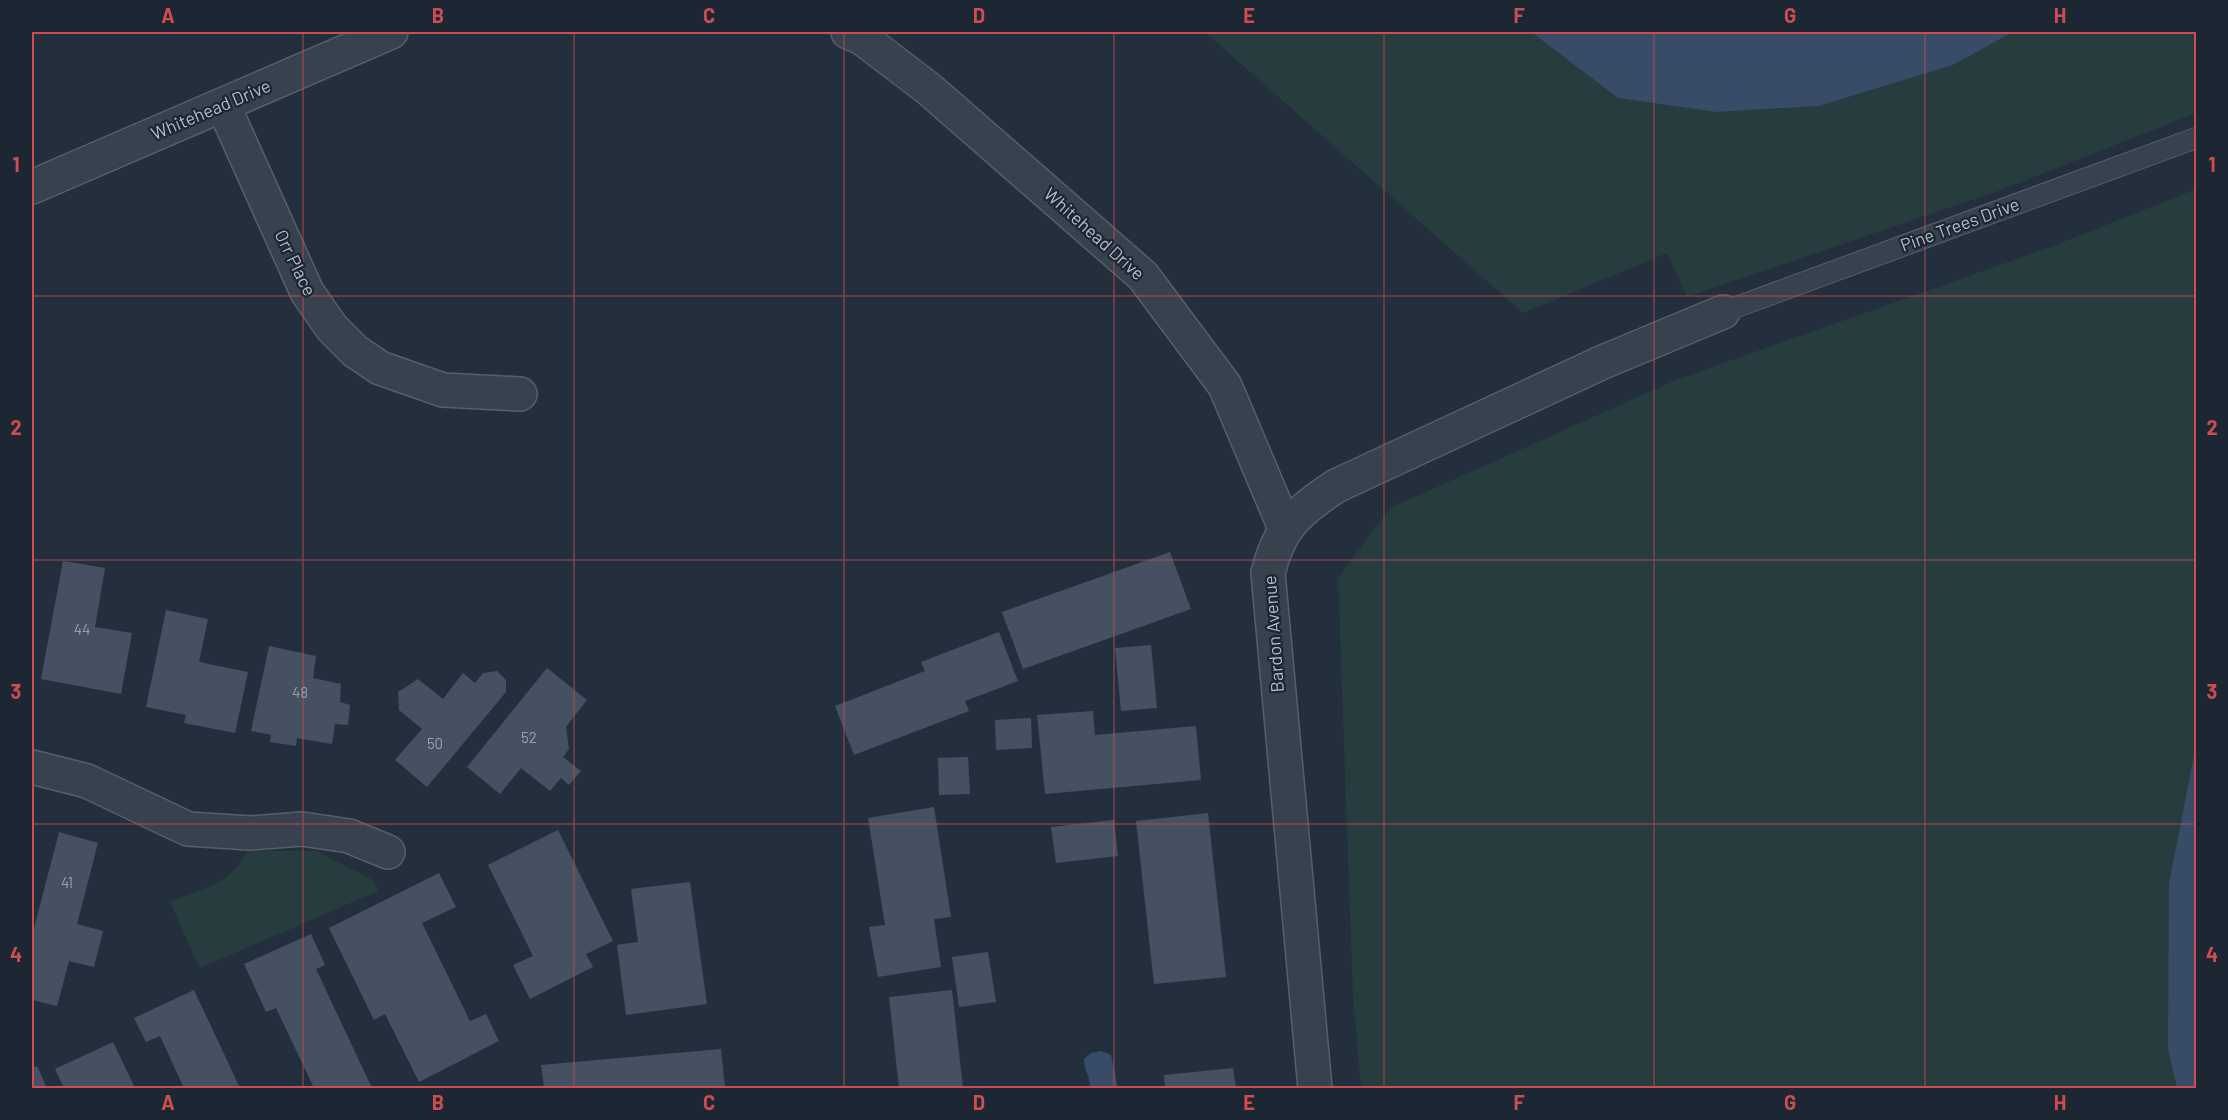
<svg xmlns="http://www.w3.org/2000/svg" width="2228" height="1120" font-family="Barlow,sans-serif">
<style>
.green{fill:#263c3f}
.water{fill:#394c67}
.building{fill:#455162}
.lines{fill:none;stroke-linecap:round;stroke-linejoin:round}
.service-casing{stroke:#565f6c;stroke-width:22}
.minor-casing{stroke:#565f6c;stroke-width:36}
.service{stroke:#38414e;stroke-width:20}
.minor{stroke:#38414e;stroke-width:33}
.grid{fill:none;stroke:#ce4d50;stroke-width:1.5;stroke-opacity:0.55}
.labels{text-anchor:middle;stroke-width:4.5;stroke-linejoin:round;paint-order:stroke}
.number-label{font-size:15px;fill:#98a1af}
.street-label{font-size:18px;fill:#b4bcc9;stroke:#1d2633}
.neatline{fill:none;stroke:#ce4d50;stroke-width:2}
.grid-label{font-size:20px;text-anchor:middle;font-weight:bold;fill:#ce4d50}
</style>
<rect width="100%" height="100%" fill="#242f3e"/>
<g class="green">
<path d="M1205 32H1531L1618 98 1716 112 1819 106 1953 65 2013 32H2196V113L2001 190 1687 297 1667 253 1523 313Z"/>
<path d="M2196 189V1088H1361L1353 997 1338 578 1390 508 1676 380 2048 248Z"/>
<path d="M248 851H316L373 880 378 891 200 968 170 902C208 885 225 889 248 851Z"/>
</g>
<g class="water">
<path d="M1531 32H2013L1953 65 1819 106 1716 112 1618 98Z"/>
<path d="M2196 745V1088H2177L2168 1049 2169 884Z"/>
<path d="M1101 1051 1111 1055 1118 1088H1090C1090 1076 1084 1070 1084 1059L1091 1053Z"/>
</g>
<g class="building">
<path d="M1170 552 1191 609 1023 669 1002 612Z"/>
<path d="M63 561 105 568 95 627 132 633 121 694 41 679Z"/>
<path d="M166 610 208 619 199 662 248 672 235 733 184 723 186 715 146 707Z"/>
<path d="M999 632 1018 681 965 701 969 711 854 755 835 706 925 671 921 662Z"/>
<path d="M1151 645 1157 708 1121 711 1115 648Z"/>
<path d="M269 646 316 656 313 678 341 684 340 702 350 705 348 725 335 724 332 744 297 738 296 746 270 742 271 735 251 731Z"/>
<path d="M547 668 587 700 566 727 569 749 563 757 581 771 569 785 561 778 550 791 521 768 500 794 467 767Z"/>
<path d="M497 671 506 680V692L427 787 395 760 422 729 399 710 398 692 418 679 443 699 463 673 475 683 483 673Z"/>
<path d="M1093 711 1095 735 1196 726 1201 780 1045 794 1037 715Z"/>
<path d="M1031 718 1032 748 996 750 995 720Z"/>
<path d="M968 757 970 794 939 795 938 758Z"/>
<path d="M934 807 951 917 934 919 941 967 878 977 869 927 885 925 868 818Z"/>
<path d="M1208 813 1226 977 1154 984 1136 821Z"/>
<path d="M1114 820 1118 856 1056 863 1051 827Z"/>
<path d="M558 830 613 941 586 954 593 967 530 999 513 965 533 956 488 865Z"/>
<path d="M59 832 98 843 77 924 103 931 94 967 69 961 57 1006 32 1000V936Z"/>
<path d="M439 873 456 907 422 923 470 1021 486 1014 499 1041 419 1082 385 1014 374 1020 329 928Z"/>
<path d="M690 882 707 1004 626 1015 617 945 638 942 631 889Z"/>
<path d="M311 934 325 965 316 969 372 1088H314L276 1008 266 1012 244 964Z"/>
<path d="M988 952 996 1002 959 1007 952 957Z"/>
<path d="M194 990 240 1088H184L160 1036 146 1042 134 1018Z"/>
<path d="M952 990 963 1088H899L889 997Z"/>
<path d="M113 1042 135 1088H64L55 1069Z"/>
<path d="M721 1049 725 1088H544L541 1065Z"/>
<path d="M37 1066 47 1088H32V1069Z"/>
<path d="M1233 1068 1236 1088H1165L1164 1075Z"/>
</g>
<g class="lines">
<defs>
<path id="service" d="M1723 312 2196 138"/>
<g id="minor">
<path d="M848 32 862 38 929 89 1143 276 1225 386 1285 528"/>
<path d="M223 105 307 292 332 328 355 351 380 368 443 390 520 394"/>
<path d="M32 187 391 32"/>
<path d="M32 767 87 781 188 829 250 833 302 829 349 836 388 852"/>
<path d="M1315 1088 1268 573C1279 527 1298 511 1336 486L1603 362 1723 312"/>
</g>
</defs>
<use href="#service" class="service-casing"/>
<use href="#minor" class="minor-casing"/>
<use href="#service" class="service"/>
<use href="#minor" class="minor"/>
</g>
<path class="grid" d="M303 32V1088M574 32V1088M844 32V1088M1114 32V1088M1384 32V1088M1654 32V1088M1925 32V1088M32 296H2196M32 560H2196M32 824H2196"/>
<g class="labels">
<g class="number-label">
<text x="82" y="635">44</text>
<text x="300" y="698">48</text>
<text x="529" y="743">52</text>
<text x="435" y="749">50</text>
<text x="67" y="888">41</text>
</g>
<g class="street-label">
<text transform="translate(211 110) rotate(-23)" y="6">Whitehead Drive</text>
<text transform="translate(1960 225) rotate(-20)" y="6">Pine Trees Drive</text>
<text transform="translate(1094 234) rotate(42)" y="6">Whitehead Drive</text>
<text transform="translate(295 263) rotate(64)" y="6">Orr Place</text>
<text transform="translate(1274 634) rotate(-94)" y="6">Bardon Avenue</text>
</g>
</g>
<rect width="2228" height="1120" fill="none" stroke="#1d2633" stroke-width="66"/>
<rect x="33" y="33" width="2162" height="1054" class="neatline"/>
<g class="grid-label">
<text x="168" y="23">A</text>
<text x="438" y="23">B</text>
<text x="709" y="23">C</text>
<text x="979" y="23">D</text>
<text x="1249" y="23">E</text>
<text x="1519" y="23">F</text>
<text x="1790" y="23">G</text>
<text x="2060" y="23">H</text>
<text x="16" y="172">1</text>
<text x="2212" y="172">1</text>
<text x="16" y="435">2</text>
<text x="2212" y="435">2</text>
<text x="16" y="699">3</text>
<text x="2212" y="699">3</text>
<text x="16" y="962">4</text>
<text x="2212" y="962">4</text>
<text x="168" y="1110">A</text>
<text x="438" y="1110">B</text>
<text x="709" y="1110">C</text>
<text x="979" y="1110">D</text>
<text x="1249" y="1110">E</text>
<text x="1519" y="1110">F</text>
<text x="1790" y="1110">G</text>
<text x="2060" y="1110">H</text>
</g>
</svg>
